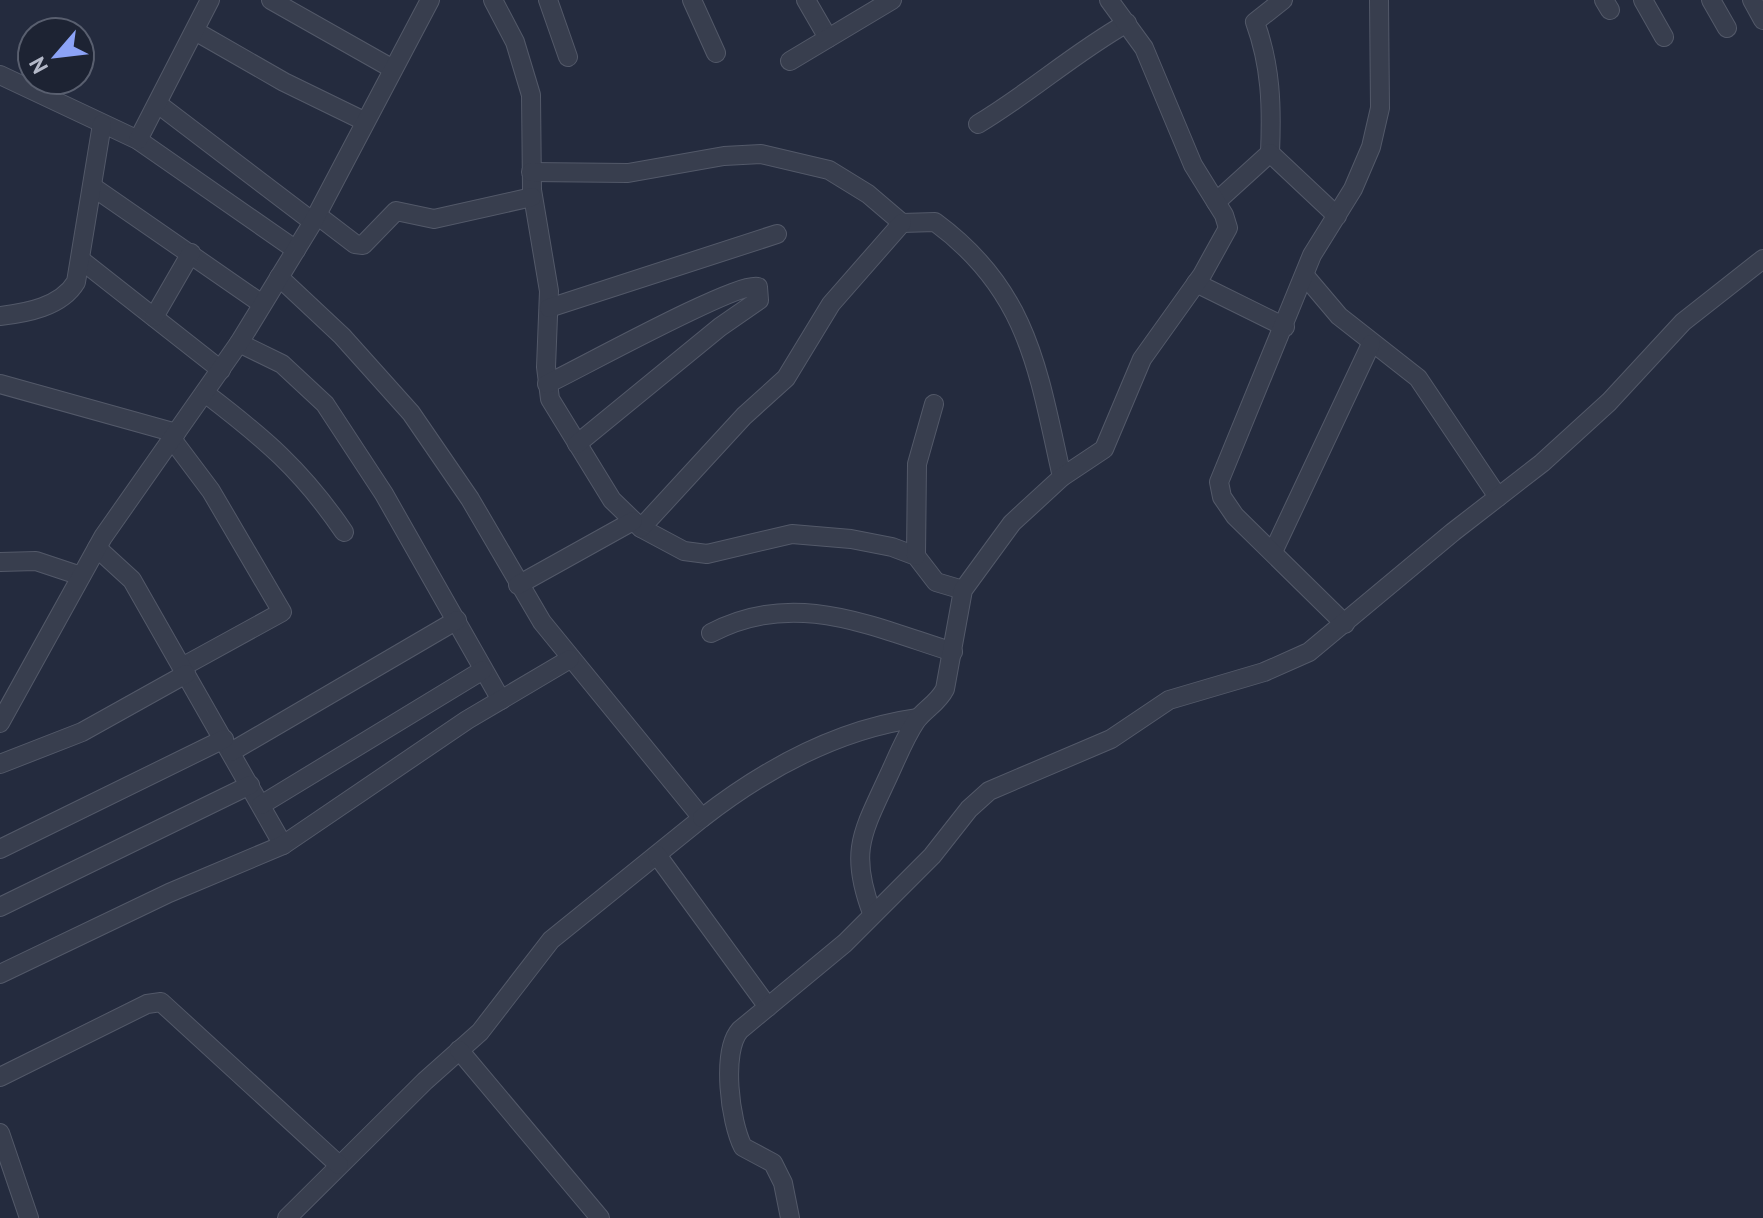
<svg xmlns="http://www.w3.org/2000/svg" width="1763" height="1218" font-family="'PT Sans',sans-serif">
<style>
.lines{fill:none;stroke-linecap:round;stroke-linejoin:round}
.minor-casing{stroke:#535969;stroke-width:20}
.minor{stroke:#383e4e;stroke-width:18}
</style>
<rect width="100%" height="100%" fill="#242b3e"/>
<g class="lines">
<defs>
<g id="minor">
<path d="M271 0 393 69"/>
<path d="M493 0 515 42 531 95 532 190 549 291 546 367 550 399 612 500 641 528 684 551 707 554 792 534 851 539 892 547 916 556 936 582 963 590"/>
<path d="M548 0 568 57"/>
<path d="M692 0 716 53"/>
<path d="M806 0 828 38"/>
<path d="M1604 0 1610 10"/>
<path d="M1643 0 1664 37"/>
<path d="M1711 0 1727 28"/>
<path d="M1752 0 1763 20"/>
<path d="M195 31 284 82 364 121"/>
<path d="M790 61 892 0"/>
<path d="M0 75 138 140 296 250"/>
<path d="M158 104 313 222"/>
<path d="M978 124C1030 93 1074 53 1127 23"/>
<path d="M138 140 210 0"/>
<path d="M1270 153C1272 106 1271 66 1255 22L1283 0"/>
<path d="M531 172 628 173 724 156 761 154 829 170 868 194 902 223 935 222C1029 291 1038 371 1062 477"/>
<path d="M93 187 262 304"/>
<path d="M1216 202 1270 153 1337 216"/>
<path d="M317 215 355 244 363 245 396 211 434 219 532 197"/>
<path d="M81 260 221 370"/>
<path d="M279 277 342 336 411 413 470 499 542 622 702 818 551 940 480 1032 425 1081 287 1218"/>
<path d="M1306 277 1339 316 1418 378 1498 497"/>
<path d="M1196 283 1285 327"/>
<path d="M549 308 777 234"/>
<path d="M0 316C26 313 61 307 76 282L102 124"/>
<path d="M154 317 191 253"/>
<path d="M239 343 282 364 325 404 384 494 501 700"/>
<path d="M0 384 176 433"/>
<path d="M547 384C579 369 737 281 758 287L759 300 720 327 577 444"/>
<path d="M205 393C264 438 302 470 344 532"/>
<path d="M172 439 211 491 282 612 182 667"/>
<path d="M641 528 744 416 786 378 831 304 902 223"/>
<path d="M97 548 132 580 283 845"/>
<path d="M1273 552 1371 344"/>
<path d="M916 556 917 464 934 404"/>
<path d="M0 562 36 561 81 576"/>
<path d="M518 585 633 521"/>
<path d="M1345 624 1235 516 1222 497 1219 482 1312 255 1353 189 1371 147 1380 108 1379 0"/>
<path d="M711 633C794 589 870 626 953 652"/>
<path d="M0 723 103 537 239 343 313 222 430 0"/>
<path d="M231 752 457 620"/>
<path d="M0 764 82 732 186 674"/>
<path d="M261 805 483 670"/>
<path d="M702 818C765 769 838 729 918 718"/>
<path d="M0 849 224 739"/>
<path d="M657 855 768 1007"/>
<path d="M0 907 250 785"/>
<path d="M872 913C849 852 862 833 888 777 897 758 904 739 916 721 925 709 938 703 945 689L963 590 1012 523 1062 477 1104 449 1142 359 1202 275 1228 228 1224 215 1193 165 1144 48 1109 0"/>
<path d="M0 974 169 893 283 845 467 720 570 659"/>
<path d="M459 1050 600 1218"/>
<path d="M0 1077 147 1004 161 1002 339 1165"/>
<path d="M0 1133 29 1218"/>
<path d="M790 1218 783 1183 773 1163 743 1147C730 1122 721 1051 740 1030L845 943 932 856 969 809 989 791 1111 739 1169 700 1264 672 1309 652 1453 532 1542 463 1609 402 1683 322 1763 259"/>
</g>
</defs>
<use href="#minor" class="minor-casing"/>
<use href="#minor" class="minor"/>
</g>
<g transform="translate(56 56) rotate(242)"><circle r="38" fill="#1d2333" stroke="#595f6f" stroke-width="2"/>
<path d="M0-6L14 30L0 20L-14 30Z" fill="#8ca3f7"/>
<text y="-12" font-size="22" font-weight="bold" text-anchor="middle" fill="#b4b9c9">N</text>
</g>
</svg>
